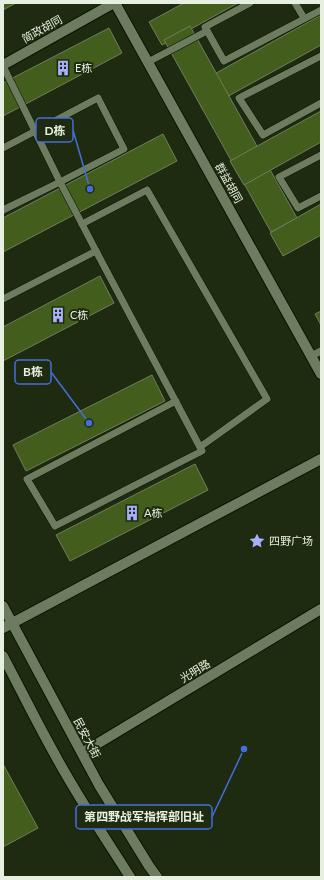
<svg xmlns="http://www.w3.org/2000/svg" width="324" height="880" font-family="Lato,'Noto Sans SC',sans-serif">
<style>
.building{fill:#425d1c;stroke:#707e61}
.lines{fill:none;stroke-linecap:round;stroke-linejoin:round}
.lane-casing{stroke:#091300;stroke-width:8}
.street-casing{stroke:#091300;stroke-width:12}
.secondary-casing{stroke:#091300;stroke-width:12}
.lane{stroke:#6d7b5e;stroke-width:7}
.street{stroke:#6d7b5e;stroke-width:10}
.secondary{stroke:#6d7b5e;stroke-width:10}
.labels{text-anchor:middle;stroke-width:4;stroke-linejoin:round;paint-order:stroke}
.street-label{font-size:11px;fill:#e7f0e0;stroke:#1f2b11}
.poi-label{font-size:11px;fill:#e7f0e0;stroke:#1f2b11;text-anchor:start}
.leader{fill:none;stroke:#456eda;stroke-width:1.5}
.callout-dot{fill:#456eda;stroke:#1f2b11;stroke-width:1.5}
.callout{fill:#1f2b11;stroke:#456eda;stroke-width:1.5}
.callout-label{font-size:12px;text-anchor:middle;font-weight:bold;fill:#e7f0e0}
</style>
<rect width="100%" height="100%" fill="#1f2b11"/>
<g class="building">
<path d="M3 3H16L3 10Z"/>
<path d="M184 3H238L162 45 149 22Z"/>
<path d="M321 15V45L203 110 191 87Z"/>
<path d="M190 26 297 218 271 232 164 40Z"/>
<path d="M109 28 122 53 3 116V83Z"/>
<path d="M321 111V142L244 185 230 161Z"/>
<path d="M163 134 177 161 3 252V218Z"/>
<path d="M321 204V235L283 256 270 233Z"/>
<path d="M100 276 114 303 3 361V327Z"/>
<path d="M321 311V325L315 314Z"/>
<path d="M152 375 165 401 26 471 13 445Z"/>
<path d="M195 464 208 490 70 561 56 535Z"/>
<path d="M3 764 38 828 3 847Z"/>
</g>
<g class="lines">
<defs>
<g id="lane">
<path d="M250 3 205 27 224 61 321 10"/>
<path d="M295 3 304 18"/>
<path d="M321 56 239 98 263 135 321 103"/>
<path d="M148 62 207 31"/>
<path d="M3 66 60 182 82 224"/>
<path d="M3 148 98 98 124 149 60 182 3 210"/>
<path d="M321 155 279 177 298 208 321 196"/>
<path d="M96 251 82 224 147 190 267 399 200 447"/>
<path d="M3 299 96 251 202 451 55 526 27 479 176 401"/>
<path d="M311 356 321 351"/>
</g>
<g id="street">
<path d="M3 628 321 459"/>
<path d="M82 753 321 609"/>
</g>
<g id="secondary">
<path d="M115 3 321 374"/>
<path d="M3 65 114 3"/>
<path d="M3 606 99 785 149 866 157 877"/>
<path d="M3 656C20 688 36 721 54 753 77 796 104 836 130 877"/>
</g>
</defs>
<use href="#lane" class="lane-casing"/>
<use href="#street" class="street-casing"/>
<use href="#secondary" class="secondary-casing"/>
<use href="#lane" class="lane"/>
<use href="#street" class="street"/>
<use href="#secondary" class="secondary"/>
</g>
<defs>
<symbol id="building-bare" viewBox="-9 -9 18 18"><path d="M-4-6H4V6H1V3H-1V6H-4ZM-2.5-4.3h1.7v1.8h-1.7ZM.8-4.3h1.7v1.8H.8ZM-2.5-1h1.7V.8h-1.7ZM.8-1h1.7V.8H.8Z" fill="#a8b0fc" stroke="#1f2b11" stroke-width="2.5" paint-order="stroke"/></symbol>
<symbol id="sight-bare" viewBox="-9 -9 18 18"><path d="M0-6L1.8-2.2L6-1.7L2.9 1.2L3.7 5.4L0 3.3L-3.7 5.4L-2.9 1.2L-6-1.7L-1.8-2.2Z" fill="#a8b0fc" stroke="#1f2b11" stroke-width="2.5" paint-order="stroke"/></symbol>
</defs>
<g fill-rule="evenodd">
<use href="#building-bare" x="52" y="57" width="22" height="22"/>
<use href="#building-bare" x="47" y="304" width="22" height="22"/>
<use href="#building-bare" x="121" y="502" width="22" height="22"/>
<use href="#sight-bare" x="246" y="530" width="22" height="22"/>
</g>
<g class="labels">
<g class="street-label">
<text transform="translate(42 29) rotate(-29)" y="4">简政胡同</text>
<text transform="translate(229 183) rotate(61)" y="4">群益胡同</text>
<text transform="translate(195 671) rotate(-31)" y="4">光明路</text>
<text transform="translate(87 738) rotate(62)" y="4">民安大街</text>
</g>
<g class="poi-label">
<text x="75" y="72">E栋</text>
<text x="70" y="319">C栋</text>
<text x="144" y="517">A栋</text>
<text x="269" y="545">四野广场</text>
</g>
</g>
<path class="leader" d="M90 189L73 130M89 423L51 372M244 749L212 817"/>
<g class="callout-dot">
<circle cx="90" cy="189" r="4"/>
<circle cx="89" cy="423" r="4"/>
<circle cx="244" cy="749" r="4"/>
</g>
<g class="callout">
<rect x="36" y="118" width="37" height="24" rx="4"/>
<rect x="15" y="360" width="36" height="24" rx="4"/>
<rect x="76" y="805" width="136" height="24" rx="4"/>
</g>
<g class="callout-label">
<text x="55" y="135">D栋</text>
<text x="33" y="376">B栋</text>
<text x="144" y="821">第四野战军指挥部旧址</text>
</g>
<rect width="324" height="880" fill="none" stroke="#e7f0e0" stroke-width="8"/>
</svg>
